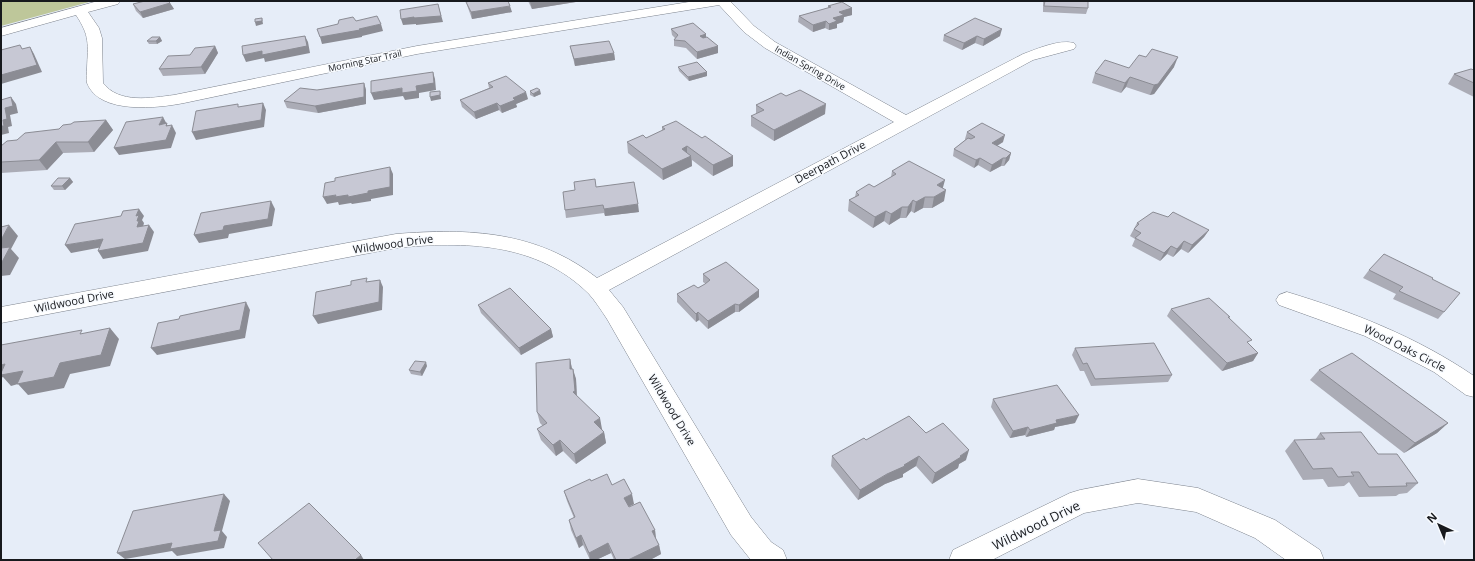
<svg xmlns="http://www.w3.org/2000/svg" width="1475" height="561" font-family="'Open Sans',sans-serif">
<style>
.green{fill:#bec79a}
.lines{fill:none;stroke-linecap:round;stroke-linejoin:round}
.street-casing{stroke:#7d838d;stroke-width:1}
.street{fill:#fff;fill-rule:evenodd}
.wall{fill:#abacb6}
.shaded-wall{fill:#8b8c94}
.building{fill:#c7c8d4;stroke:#8b8c94}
.labels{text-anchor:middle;stroke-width:3;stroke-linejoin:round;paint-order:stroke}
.far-street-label{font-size:9px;fill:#17191d;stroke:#f7fafe}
.street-label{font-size:11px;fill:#17191d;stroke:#f7fafe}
.near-street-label{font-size:13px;fill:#17191d;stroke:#f7fafe}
</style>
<rect width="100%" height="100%" fill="#e6edf8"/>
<path class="green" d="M1 1H93L1 26Z"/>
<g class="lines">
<defs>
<g id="street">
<path d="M98 1H120L118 4 88 12 99 28 102 38 103 83C119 104 151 98 174 95L417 46 695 1H730L754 26 775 42 906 115 1023 54C1037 49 1059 39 1074 43L1076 46 1074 49 1033 60 609 290 623 307 751 517 771 542 783 550 787 560H751L731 535 607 319C601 310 596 302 589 294 537 242 464 241 396 248L1 323V307L396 234C469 228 537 231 597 278L894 122 765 48 744 32 719 5 417 54 184 103C159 108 99 115 87 83 86 79 87 72 87 68 88 44 90 36 76 15L1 36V28Z"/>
<path d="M1287 292C1353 312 1417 337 1474 376V397L1466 395 1434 372 1365 336 1279 305 1276 300 1279 295Z"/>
<path d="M1138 479 1198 488 1275 520 1320 550 1324 560H1286L1255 538 1196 512 1138 503 1084 513 992 560H949L953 550 1070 493 1080 490Z"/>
</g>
</defs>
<use href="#street" class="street-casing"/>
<use href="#street" class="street"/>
</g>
<g class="wall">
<path d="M528 1H582L532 9Z"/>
<path d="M1043 1H1088V8L1086 14 1043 12Z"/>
<path d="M466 2 512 12 472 19 468 8Z"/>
<path d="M170 3 174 9 143 18 136 11 133 4Z"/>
<path d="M828 6 852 8V15L844 17 843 22 837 24V28L829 30 825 28 813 32 798 22 799 16 828 8Z"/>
<path d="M671 29 706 34V37L718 46V53L697 59 686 48 674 46V40L675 38 672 35Z"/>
<path d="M944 35 1000 36 983 46 975 43 962 50 943 41Z"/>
<path d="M160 37 162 41 157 44H149L147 41Z"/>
<path d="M215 46 218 53 205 74 163 76 159 69Z"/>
<path d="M570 46 614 53 615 60 575 66Z"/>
<path d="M678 67 707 72V76L689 81 679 71Z"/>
<path d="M1174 67 1154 94 1150 95 1126 87 1121 93 1092 83 1095 73 1129 68Z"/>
<path d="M1474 70V97L1448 84 1454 74Z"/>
<path d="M364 83 366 90V104L318 113 287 108 284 101 317 90Z"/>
<path d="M488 83 528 99 516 104 517 107 502 113 499 110 476 119 462 107 460 100 489 88Z"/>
<path d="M530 91 541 94 534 97 530 95Z"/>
<path d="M786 96 825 114 774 141 751 126V116L756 114V105Z"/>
<path d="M106 120 113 130 94 152 63 153 47 170 1 173V146L17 140 59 129 71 124Z"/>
<path d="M662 127 702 138 733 156V166L713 176 692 160V166L663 180 628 153 627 142 646 138 662 131Z"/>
<path d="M967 132 1003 142 997 146 1011 153 1009 160 1004 166H1001L990 172 978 165 974 168 953 156 954 149 965 140V139Z"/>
<path d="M892 171 943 188 944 201 932 208H923L914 213 911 211 906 218H900L889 225 884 221 873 228 848 211 849 200 855 197 856 192 874 187 891 177Z"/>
<path d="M70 178 73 182 65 190H54L51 186Z"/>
<path d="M596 187 639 212 605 216 604 213 566 218 565 210Z"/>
<path d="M1168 217 1209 230 1204 237 1188 253 1181 249 1173 257 1167 254 1160 261 1132 246 1135 239 1130 236 1137 223Z"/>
<path d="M1369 270 1432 279 1444 312 1438 319 1393 299 1396 294 1363 278Z"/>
<path d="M703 274 759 290V297L739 312H735L708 329 699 320 696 322 677 302V294L698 288 706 284 703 282Z"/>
<path d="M478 305 551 329 553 337 521 355 481 313Z"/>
<path d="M1171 309 1229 318 1249 344 1258 353 1253 361 1222 371 1167 316Z"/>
<path d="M1075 348 1172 375 1168 382 1091 386 1084 371H1080L1072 355Z"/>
<path d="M570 359 572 369 576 379 577 396 602 429 604 432 606 443 576 464 563 451 556 456 541 440 537 429 543 426 540 423 537 412Z"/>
<path d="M427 366 422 376 411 374 409 370Z"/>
<path d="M1319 370 1448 423 1437 433 1404 453 1310 380Z"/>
<path d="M993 399 1075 423 1055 427 1054 430 1026 437 1025 435 1010 438 991 407Z"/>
<path d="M926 433 966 460 959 464 958 468 932 484 916 466 903 474V477L885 484 858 500 831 466 832 456 866 440Z"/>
<path d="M1320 433 1378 454 1418 483 1407 493 1399 494 1396 496 1359 497 1349 482 1344 486 1328 487 1323 479 1303 480 1285 451 1294 440H1315Z"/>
<path d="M591 481 612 485 634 504 628 507 655 530 656 539 659 545 661 554 650 560H614L611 553 596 560H590L583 545 579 548 571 530 569 520 574 518 567 501 564 491Z"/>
</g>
<g class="shaded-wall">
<path d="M539 1H582L532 9 530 2Z"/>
<path d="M170 3 174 9 143 18 140 12Z"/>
<path d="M438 4 443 22 416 25V24L403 25 401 19Z"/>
<path d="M510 6 512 12 472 19 471 12Z"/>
<path d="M852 8V15L844 17 843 22 837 24V28L829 30V24L839 12Z"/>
<path d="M262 18 263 24 256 26 255 22Z"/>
<path d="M826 21 825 28 813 32V25Z"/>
<path d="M381 24 383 31 362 36V37L322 44 320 37Z"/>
<path d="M1002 29 1000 36 983 46 984 39Z"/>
<path d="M706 34V41L700 36Z"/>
<path d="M305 36 308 42 310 53 265 62 264 58 246 62 243 55Z"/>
<path d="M977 36 975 43 962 50 964 43Z"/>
<path d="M160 37 162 41 157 44 156 41Z"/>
<path d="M215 46 218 53 205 74 201 67Z"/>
<path d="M718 46V53L697 59V52Z"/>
<path d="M30 47 34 54 42 72 1 84V75Z"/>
<path d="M614 53 615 60 575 66 574 59Z"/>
<path d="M1178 57 1174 67 1154 94 1150 95 1154 85Z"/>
<path d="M433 72 435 79 436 90 419 93V98L405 100 403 96 374 100 371 93 416 86Z"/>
<path d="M707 72V76L689 81 688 77Z"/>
<path d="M1130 77 1126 87 1121 93 1125 83Z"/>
<path d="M364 83 366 90V104L318 113 315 106Z"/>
<path d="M540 90 541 94 534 97 533 94Z"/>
<path d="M440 91 441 99 431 101 430 97Z"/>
<path d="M526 92 528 99 516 104 517 107 502 113 500 106 513 98Z"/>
<path d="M11 97 16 104 18 113 10 115 12 126 8 127 9 133 1 135V126L5 108Z"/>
<path d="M263 103 266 110 264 127 196 140 192 132Z"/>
<path d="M497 103 499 110 476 119 474 112Z"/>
<path d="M826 104 825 114 774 141V130Z"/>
<path d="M163 117 170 130 172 125 176 133 171 148 119 155 114 148 159 125Z"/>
<path d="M106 120 113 130 94 152 88 142Z"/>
<path d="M1005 135 1003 142 990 150 992 143Z"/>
<path d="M56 142 63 153 47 170 39 160Z"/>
<path d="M687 146V157L682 149Z"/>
<path d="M1011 153 1009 160 1004 166 1006 158Z"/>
<path d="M691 156 692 166 663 180 662 169Z"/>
<path d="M733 156V166L713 176V165Z"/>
<path d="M980 158 978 165 974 168 976 160Z"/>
<path d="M1003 158 1001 166 990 172 992 165Z"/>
<path d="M390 167 393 174V195L371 199V201L352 204 351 203 339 205 338 202 327 204 323 197 336 195H348L368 191Z"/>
<path d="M70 178 73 182 65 190 62 186Z"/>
<path d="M945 180 942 191 937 185Z"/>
<path d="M946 190 944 201 932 208 934 197Z"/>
<path d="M925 197 923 208 914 213 916 202Z"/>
<path d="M913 200 911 211 906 218 908 207Z"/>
<path d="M271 201 275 209 272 226 229 234 228 238 199 243 194 235 224 226Z"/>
<path d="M638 204 639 212 605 216 604 209Z"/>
<path d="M902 207 900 218 889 225 891 214Z"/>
<path d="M139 209 144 216 142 220 144 223 143 227H137V221L136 216Z"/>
<path d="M886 211 884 221 873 228 875 217Z"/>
<path d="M9 225 18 236 11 249 19 258 10 275 1 276V240Z"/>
<path d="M149 225 154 232 148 251 103 259 98 251Z"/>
<path d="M1209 230 1204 237 1188 253 1192 245Z"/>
<path d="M103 239 108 246 71 253 65 245Z"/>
<path d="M1184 241 1181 249 1173 257 1177 249Z"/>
<path d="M1171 246 1167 254 1160 261 1164 253Z"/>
<path d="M380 280 383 287 382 310 318 324 313 316Z"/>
<path d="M759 290V297L739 312V305Z"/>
<path d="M246 302 250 310 245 338 157 355 151 348Z"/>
<path d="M735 304V312L708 329V321Z"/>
<path d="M698 312 699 320 696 322V314Z"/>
<path d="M110 328 119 339 110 366 70 374 64 388 28 395 18 384 11 386 3 377 1 378V365L5 364 60 363Z"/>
<path d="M551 329 553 337 521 355 519 348Z"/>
<path d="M1258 353 1253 361 1222 371 1227 363Z"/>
<path d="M570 359 572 369H570Z"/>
<path d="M426 362 427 366 422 376 420 372Z"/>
<path d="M573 369 576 379 577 402 573 392Z"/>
<path d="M1079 415 1075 423 1055 427 1054 430 1026 437 1030 430 1056 420Z"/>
<path d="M600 418 602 429 597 433 594 422Z"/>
<path d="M1448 423 1437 433 1404 453 1415 443Z"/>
<path d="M1028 427 1025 435 1010 438 1013 431Z"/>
<path d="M604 432 606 443 576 464 574 454Z"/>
<path d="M560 440 563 451 556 456 553 445Z"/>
<path d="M969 450 966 460 959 464 958 468 932 484 935 473 960 456Z"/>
<path d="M919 456 916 466 903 474V477L885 484 858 500 860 490Z"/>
<path d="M224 494 230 501 222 531 227 537 224 548 177 556 172 551 125 559 117 553 214 531Z"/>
<path d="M632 494 634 504 626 508 624 498Z"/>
<path d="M655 530 656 540 652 531Z"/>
<path d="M581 535 583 545 579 548 576 538Z"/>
<path d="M608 543 611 553 596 560H590L589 553Z"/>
<path d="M659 545 661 554 650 560H628Z"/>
<path d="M361 555 364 560H355Z"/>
</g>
<g class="building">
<path d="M145 1H168L170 3 140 12 133 4Z"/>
<path d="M471 1H508L510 6 471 12 466 2Z"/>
<path d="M530 1H539L530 2Z"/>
<path d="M1045 1H1088V8L1044 6Z"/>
<path d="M842 2 852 8 839 12 844 15 833 18 837 21 829 24 826 21 813 25 799 16 831 7 828 6Z"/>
<path d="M438 4 441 16 414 18V17L401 19 400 10Z"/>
<path d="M377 16 381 24 359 29 360 30 320 37 317 29 338 24 339 20 353 17 356 21Z"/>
<path d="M262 18V21L255 22V19Z"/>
<path d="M975 18 1002 29 984 39 977 36 964 43 944 35Z"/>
<path d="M693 23 706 34 700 36 703 38 707 37 718 46 697 52 685 41 674 40 678 35 671 29Z"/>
<path d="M305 36 307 46 262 55V51L243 55 242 46Z"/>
<path d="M152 37H160L156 41H147Z"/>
<path d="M609 41 614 53 574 59 570 46Z"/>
<path d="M20 45 22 49 30 47 37 65 1 75V50Z"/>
<path d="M215 46 201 67 159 69 168 56 190 55 195 48Z"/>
<path d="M1152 49 1178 57 1158 84 1154 85 1130 77 1125 83 1095 73 1105 60 1129 68 1139 55 1146 57Z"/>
<path d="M697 62 707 72 688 77 678 67Z"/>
<path d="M1471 69 1474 70V83L1454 74Z"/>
<path d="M433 72 434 83 416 86 417 91 402 93V88L371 93V81Z"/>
<path d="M506 76 526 92 513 98 515 100 500 106 497 103 474 112 460 100 493 87 488 83Z"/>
<path d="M364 83V97L315 106 284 101 300 88 317 90Z"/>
<path d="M537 88 540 90 533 94 530 91Z"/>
<path d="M800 90 826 104 774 130 751 116 764 110 756 105 781 93 786 96Z"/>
<path d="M440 91V95L430 97V92Z"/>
<path d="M11 97 13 106 5 108 7 119 3 120 4 126H1V100Z"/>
<path d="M263 103 261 120 192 132 196 111 238 104V107Z"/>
<path d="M163 117 159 125 167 123 166 126 172 125 166 140 114 148 126 122Z"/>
<path d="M106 120 88 142H56L39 160 1 162V146L7 141 17 140 25 133 59 129 63 125 71 124 74 122Z"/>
<path d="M676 121 702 138 705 136 733 156 713 165 687 146 682 149 691 156 662 169 627 142 643 135 646 138 665 129 662 127Z"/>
<path d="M982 123 1005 135 992 143 1011 153 1006 158H1003L992 165 980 158 976 160 954 149 968 138 971 139 975 137 967 132Z"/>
<path d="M909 161 945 180 937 185 946 190 934 197H925L916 202 913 200 908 207H902L891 214 886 211 875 217 849 200 859 195 856 192 869 184 874 187 896 174 892 171Z"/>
<path d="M390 167V187L368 191V193L348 197V195L335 197 336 195 323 197 325 183 335 181V178Z"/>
<path d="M58 178H70L62 186H51Z"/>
<path d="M595 179 596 187 634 182 638 204 604 209 603 205 565 210 563 192 575 190 574 182Z"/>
<path d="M271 201 268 219 224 226 223 230 194 235 201 213Z"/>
<path d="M139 209 136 216 139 215 137 221H139L137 227 149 225 143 243 98 251 103 239 65 245 75 224 121 216 123 211Z"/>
<path d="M1153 212 1168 217 1173 212 1209 230 1192 245 1184 241 1177 249 1171 246 1164 253 1135 238 1141 233 1134 229 1139 224 1137 223Z"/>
<path d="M9 225 1 240V227Z"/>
<path d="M10 247 1 264V248Z"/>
<path d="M1384 254 1433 278 1432 279 1460 293 1444 312 1399 291 1403 287 1369 270Z"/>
<path d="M726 262 759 290 739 305 735 304 708 321 698 312 696 314 677 294 694 285 698 288 705 284 710 280 703 274Z"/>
<path d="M367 278 366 282 380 280 379 302 313 316 316 292 351 285V281Z"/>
<path d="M510 288 551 329 519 348 478 305Z"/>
<path d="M1209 298 1230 317H1228L1252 340 1247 342 1258 353 1227 363 1171 309Z"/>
<path d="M246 302 240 330 151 348 158 323 179 319 180 316Z"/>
<path d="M110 328 101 355 60 363 54 377 17 384 23 371 1 375V373L5 364 1 365V345L82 330 80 334Z"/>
<path d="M1154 343 1172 375 1095 379 1087 363 1083 364 1075 348Z"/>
<path d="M1352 353 1448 423 1415 443 1319 370Z"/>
<path d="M570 359V369H573L575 391 573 392 600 418 594 422 604 432 574 454 560 440 553 445 537 429 547 423 537 412 536 363Z"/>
<path d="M415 361 426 362 420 372 409 370Z"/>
<path d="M1057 385 1079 415 1056 420 1057 423 1030 430 1028 427 1013 431 993 399Z"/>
<path d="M909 416 926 433 943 423 969 450 960 456 961 457 935 473 919 456 904 465 905 466 887 474 860 490 832 456 864 438 866 440Z"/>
<path d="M1361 432 1378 454H1397L1418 483H1406L1407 486 1369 487 1359 472H1351L1354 476 1338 477 1332 468 1313 469 1294 440 1325 439 1320 433Z"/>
<path d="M607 474 612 485 624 479 632 494 624 498 629 507 640 502 655 530 652 531 659 545 628 560H616L608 543 589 553 581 535 576 538 569 520 575 517 564 491 590 479 591 481Z"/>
<path d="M224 494 214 531 221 530 218 541 170 549 172 543 117 553 133 511Z"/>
<path d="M309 503 361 555 355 560H273L258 543Z"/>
</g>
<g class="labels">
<g class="far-street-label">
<text transform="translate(365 61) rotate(-12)" y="3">Morning Star Trail</text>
<text transform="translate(810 68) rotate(30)" y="3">Indian Spring Drive</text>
</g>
<g class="street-label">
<text transform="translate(830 162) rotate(-28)" y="4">Deerpath Drive</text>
<text transform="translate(393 244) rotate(-8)" y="4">Wildwood Drive</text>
<text transform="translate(74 301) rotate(-11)" y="4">Wildwood Drive</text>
<text transform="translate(1405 348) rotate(27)" y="4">Wood Oaks Circle</text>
<text transform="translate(672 410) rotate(59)" y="4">Wildwood Drive</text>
</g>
<g class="near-street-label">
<text transform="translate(1036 525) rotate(-26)" y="5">Wildwood Drive</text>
</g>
</g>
<rect width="1475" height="561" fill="none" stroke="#17191d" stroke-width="4"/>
<g transform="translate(1439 525) rotate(316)" stroke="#f7fafe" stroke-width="3" paint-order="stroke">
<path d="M0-3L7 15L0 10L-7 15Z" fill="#17191d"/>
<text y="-6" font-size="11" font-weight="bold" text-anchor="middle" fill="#17191d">N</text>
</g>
</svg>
